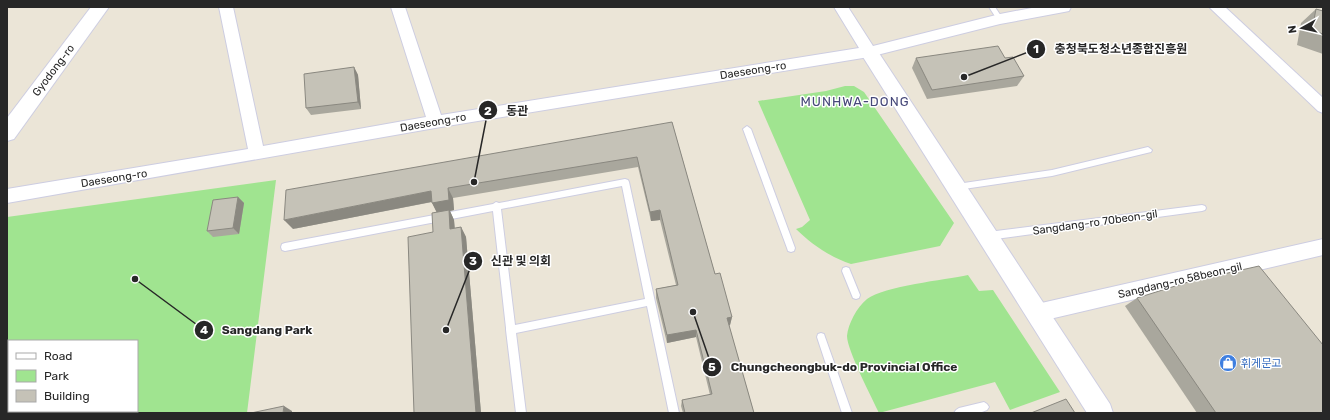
<svg xmlns="http://www.w3.org/2000/svg" width="1330" height="420" font-family="Rubik,'Noto Sans KR',sans-serif">
<style>
.green{fill:#a0e490;fill-rule:evenodd}
.lines{fill:none;stroke-linecap:round;stroke-linejoin:round}
.service-casing{stroke:#cdcde1;stroke-width:2}
.minor-casing{stroke:#cdcde1;stroke-width:2}
.tertiary-casing{stroke:#cdcde1;stroke-width:2}
.service{fill:#fff;fill-rule:evenodd}
.minor{fill:#fff;fill-rule:evenodd}
.tertiary{fill:#fff;fill-rule:evenodd}
.wall{fill:#a9a79d}
.shaded-wall{fill:#8a8880}
.building{fill:#c5c2b7;stroke:#8a8880}
.labels{text-anchor:middle;stroke-width:3;stroke-linejoin:round;paint-order:stroke}
.street-label{font-size:11px;fill:#272727;stroke:#fff}
.shop-label{font-size:11px;fill:#366cbe;stroke:#fff;text-anchor:start}
.quarter-label{font-size:13px;letter-spacing:1px;fill:#464879;stroke:#fff}
.leader{fill:none;stroke:#272727;stroke-width:1.5}
.callout-dot{fill:#272727;stroke:#fff;stroke-width:1.5}
.mark-label{font-size:12px;text-anchor:middle;font-weight:bold;fill:#fff}
.callout-label{font-size:12px;text-anchor:middle;font-weight:bold;fill:#272727;stroke:#fff;stroke-width:3;stroke-linejoin:round;paint-order:stroke}
</style>
<rect width="100%" height="100%" fill="#ebe5d7"/>
<g class="green">
<path d="M845 86H854L864 92 954 223 940 246 851 264C830 257 811 244 796 229L802 227 810 220 758 101 826 91Z"/>
<path d="M276 180 247 413H7V217ZM9 341H137V411H9Z"/>
<path d="M968 275 979 291 993 290 1060 392 1010 410 995 382 879 413C872 398 847 350 847 336 848 324 857 307 867 299 884 286 945 280 968 275Z"/>
</g>
<g class="lines">
<defs>
<g id="service">
<path d="M989 7H995L1003 19 1002 21H998Z"/>
<path d="M747 126 751 129 795 248 794 251 791 252 788 251 787 248 743 129Z"/>
<path d="M1148 147 1152 150 1151 152 1052 176 957 190 954 189 953 187 954 185 957 184 1052 170Z"/>
<path d="M625 179 628 180 629 182 679 413H669L647 306 516 333 526 413H516L506 330V328L493 211 285 251 282 250 281 247 282 244 285 243 493 204 496 202 499 203ZM622 186 645 299 515 325 501 209Z"/>
<path d="M1202 205 1205 206 1206 208 1205 210 1202 211 988 240 985 239 984 236 985 233 988 232Z"/>
<path d="M846 267 849 268 860 295 859 298 856 299 853 298 842 271 843 268Z"/>
<path d="M821 333 824 334 825 337 852 413H842L817 337 818 334Z"/>
<path d="M984 402 987 404 989 407 987 410C977 415 965 413 954 413L956 410 959 408Z"/>
</g>
<g id="minor">
<path d="M219 7H233L263 146 426 117 391 7H405L441 115 859 48 834 7H848L873 46 1000 14 1037 7H1071L1069 11 1064 12 1000 24 869 57 435 128 7 203V189L248 149Z"/>
<path d="M1209 7H1225L1323 98V113L1318 111Z"/>
<path d="M1323 239V255L1037 322 1030 319 1028 313 1030 307 1037 304Z"/>
</g>
<g id="tertiary">
<path d="M91 7H109L14 139 7 141V118Z"/>
<path d="M869 45 875 47 1110 404 1113 413H1087L863 57 860 52 863 47Z"/>
</g>
</defs>
<use href="#service" class="service-casing"/>
<use href="#minor" class="minor-casing"/>
<use href="#tertiary" class="tertiary-casing"/>
<use href="#service" class="service"/>
<use href="#minor" class="minor"/>
<use href="#tertiary" class="tertiary"/>
</g>
<g class="wall">
<path d="M1316 9 1323 11V54L1297 45 1301 23Z"/>
<path d="M916 58H1005L1024 76 1017 86 927 99 912 68Z"/>
<path d="M354 67 358 75 361 109 311 115 306 108Z"/>
<path d="M672 122 715 274 732 317 730 325 729 326 754 413H683L681 406 682 400 710 395 696 337 667 343 656 298V289L676 285 660 220 651 221 638 167 453 198 454 210 450 211 454 220 455 228 461 227 466 237 481 413H414L437 212 432 202 293 229Z"/>
<path d="M238 197 244 203 239 234 213 237 207 231Z"/>
<path d="M1137 298 1323 413H1197L1125 306Z"/>
</g>
<g class="shaded-wall">
<path d="M354 67 358 75 361 109 358 102Z"/>
<path d="M448 188 453 198 454 210 450 211 454 220 455 239 450 229 437 213 432 203Z"/>
<path d="M431 191 436 201 293 229 284 220Z"/>
<path d="M238 197 244 203 239 234 233 228Z"/>
<path d="M660 210V220L651 221 650 212Z"/>
<path d="M461 227 466 237 481 413H476Z"/>
<path d="M732 317 730 325 726 326 727 318Z"/>
<path d="M696 330V337L667 343V335Z"/>
<path d="M284 406 292 411V413H283Z"/>
</g>
<g class="building">
<path d="M1316 9 1323 11V34L1312 30Z"/>
<path d="M998 46 1005 58 1013 57 1024 76 932 90 916 58Z"/>
<path d="M354 67 358 102 306 108 304 74Z"/>
<path d="M672 122 715 274 720 273 732 317 727 318 754 413H685L682 400 712 394 696 330 667 335 656 289 678 285 660 210 650 212 637 157 448 188 449 200 432 203 431 191 284 220 286 190Z"/>
<path d="M238 197 233 228 207 231 213 200Z"/>
<path d="M449 210 450 229 461 227 476 413H414L408 237 433 232 432 213Z"/>
<path d="M1259 266 1323 345V413H1216L1137 298 1188 282Z"/>
<path d="M1066 399 1075 413H1031Z"/>
<path d="M284 406 283 413H251Z"/>
</g>
<defs>
<symbol id="shop-disc" viewBox="-11 -11 22 22"><circle r="9.5" fill="#3f7fe0" stroke="#fff"/><path d="M-5-2.5h2.3a2.7 3.5 0 0 1 5.4 0H5L5.5 6h-11ZM-1.5-2.5h3a1.5 2.3 0 0 0-3 0Z" fill="#fff"/></symbol>
</defs>
<g fill-rule="evenodd">
<use href="#shop-disc" x="1218" y="353" width="20" height="20"/>
</g>
<g class="labels">
<g class="street-label">
<text transform="translate(53 70) rotate(-53)" y="4">Gyodong-ro</text>
<text transform="translate(753 70) rotate(-9)" y="4">Daeseong-ro</text>
<text transform="translate(433 122) rotate(-10)" y="4">Daeseong-ro</text>
<text transform="translate(114 178) rotate(-9)" y="4">Daeseong-ro</text>
<text transform="translate(1095 222) rotate(-8)" y="4">Sangdang-ro 70beon-gil</text>
<text transform="translate(1180 280) rotate(-13)" y="4">Sangdang-ro 58beon-gil</text>
</g>
<g class="shop-label">
<text x="1241" y="367">휘게문고</text>
</g>
<g class="quarter-label">
<text x="855" y="106">MUNHWA-DONG</text>
</g>
</g>
<path class="leader" d="M964 77L1036 49M474 182L488 110M446 330L473 261M135 279L204 330M693 312L712 367"/>
<g class="callout-dot">
<circle cx="964" cy="77" r="4"/>
<circle cx="474" cy="182" r="4"/>
<circle cx="446" cy="330" r="4"/>
<circle cx="135" cy="279" r="4"/>
<circle cx="693" cy="312" r="4"/>
<circle cx="1036" cy="49" r="10"/>
<circle cx="488" cy="110" r="10"/>
<circle cx="473" cy="261" r="10"/>
<circle cx="204" cy="330" r="10"/>
<circle cx="712" cy="367" r="10"/>
</g>
<g class="mark-label">
<text x="1036" y="53">1</text>
<text x="488" y="115">2</text>
<text x="473" y="265">3</text>
<text x="204" y="334">4</text>
<text x="712" y="371">5</text>
</g>
<g class="callout-label">
<text x="1121" y="53">충청북도청소년종합진흥원</text>
<text x="517" y="115">동관</text>
<text x="521" y="265">신관 및 의회</text>
<text x="267" y="334">Sangdang Park</text>
<text x="844" y="371">Chungcheongbuk-do Provincial Office</text>
</g>
<rect width="1330" height="420" fill="none" stroke="#272727" stroke-width="16"/>
<rect x="8" y="340" width="130" height="72" fill="#ffffff" stroke="#a9a9a9"/>
<rect x="16" y="353" width="20" height="6" fill="#ffffff" stroke="#a9a9a9"/>
<text x="44" y="360" font-size="12" fill="#272727">Road</text>
<rect x="16" y="370" width="20" height="12" fill="#a0e490" stroke="#a9a9a9"/>
<text x="44" y="380" font-size="12" fill="#272727">Park</text>
<rect x="16" y="390" width="20" height="12" fill="#c5c2b7" stroke="#a9a9a9"/>
<text x="44" y="400" font-size="12" fill="#272727">Building</text>
<g transform="translate(1302 28) rotate(262)" stroke="#ffffff" stroke-width="3" paint-order="stroke">
<path d="M0-3L7 15L0 10L-7 15Z" fill="#272727"/>
<text y="-6" font-size="11" font-weight="bold" text-anchor="middle" fill="#272727">N</text>
</g>
</svg>
